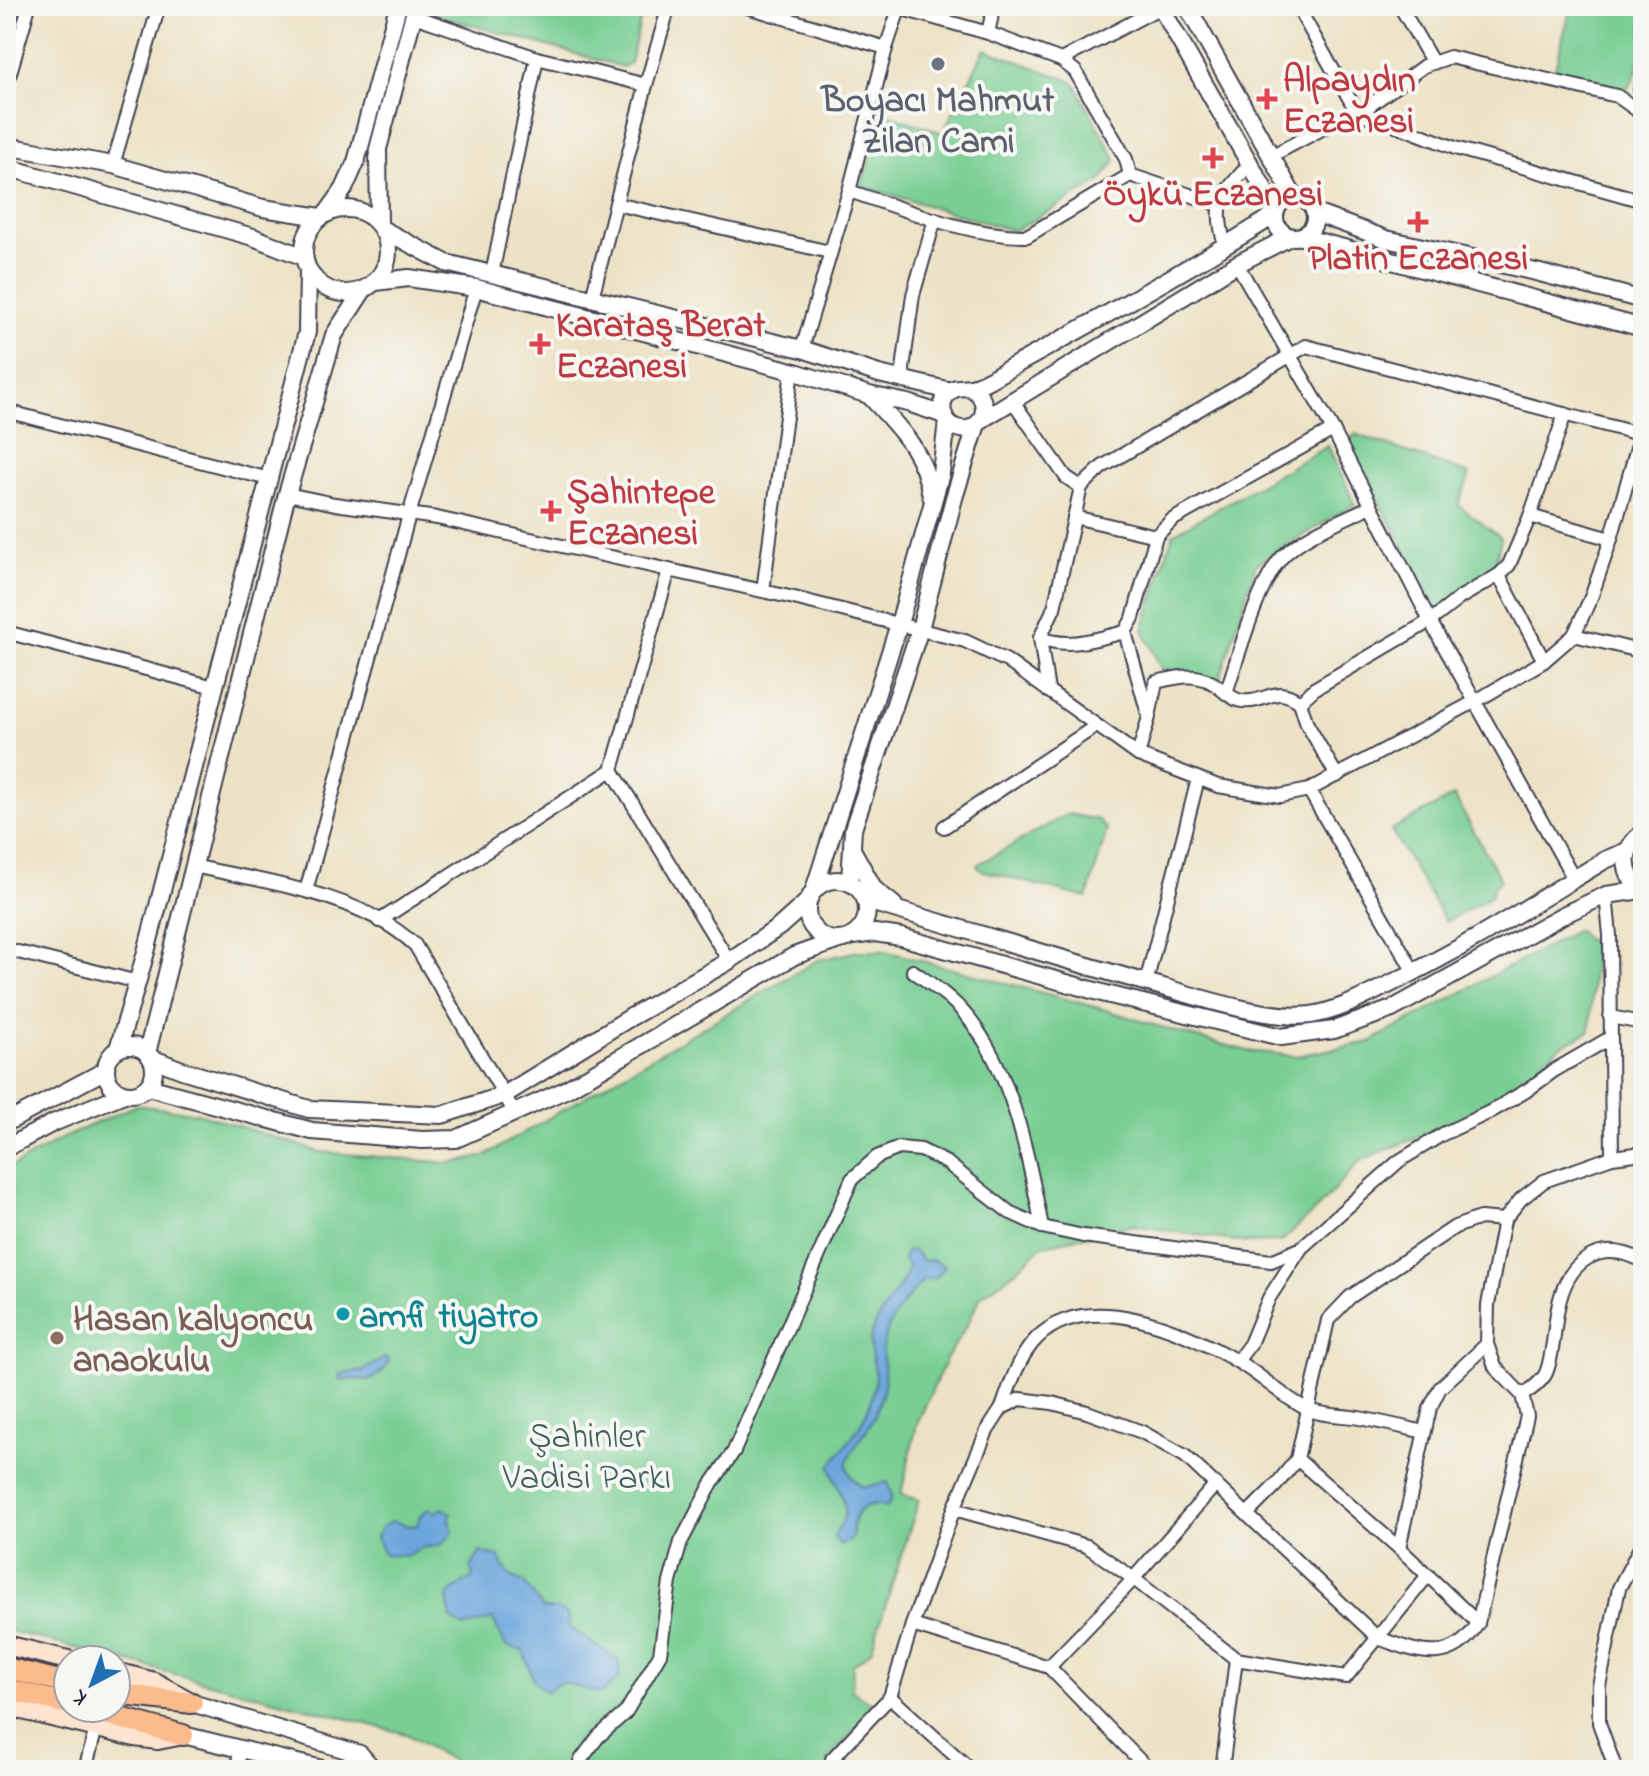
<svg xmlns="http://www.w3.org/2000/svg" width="1649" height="1776" font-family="'Indie Flower',sans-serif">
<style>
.green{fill:#78ce93;stroke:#4d7867;stroke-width:2}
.water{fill:#6aa6db;stroke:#46648b;stroke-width:2}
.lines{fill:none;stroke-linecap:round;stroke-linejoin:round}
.minor-casing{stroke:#403f50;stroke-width:16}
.tertiary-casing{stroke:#403f50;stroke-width:20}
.secondary-casing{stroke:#403f50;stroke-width:22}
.primary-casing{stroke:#403f50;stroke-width:24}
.minor{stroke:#fff;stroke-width:12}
.tertiary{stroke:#fff;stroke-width:16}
.secondary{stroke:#fde4d1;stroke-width:18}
.primary{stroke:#fbbb8c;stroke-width:20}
.worship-dot{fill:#6b7280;stroke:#f6f6f2;stroke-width:3}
.health-dot{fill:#e0444e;stroke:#f6f6f2;stroke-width:3}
.culture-dot{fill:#0f9aa8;stroke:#f6f6f2;stroke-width:3}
.education-dot{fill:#8d6e63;stroke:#f6f6f2;stroke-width:3}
.labels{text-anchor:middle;stroke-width:8;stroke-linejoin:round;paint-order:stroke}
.health-label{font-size:36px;font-weight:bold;fill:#be3a42;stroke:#f6f6f2;text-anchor:start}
.worship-label{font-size:36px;font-weight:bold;fill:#5b616d;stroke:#f6f6f2}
.culture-label{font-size:36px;font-weight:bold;fill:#0d838f;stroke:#f6f6f2;text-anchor:start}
.education-label{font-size:36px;font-weight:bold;fill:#785e54;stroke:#f6f6f2;text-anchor:start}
.park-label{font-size:36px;fill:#405e5a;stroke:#f6f6f2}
</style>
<rect width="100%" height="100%" fill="#f6f6f2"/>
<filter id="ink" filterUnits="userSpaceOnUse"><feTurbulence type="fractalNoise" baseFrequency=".0125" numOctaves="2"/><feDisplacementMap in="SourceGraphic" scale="16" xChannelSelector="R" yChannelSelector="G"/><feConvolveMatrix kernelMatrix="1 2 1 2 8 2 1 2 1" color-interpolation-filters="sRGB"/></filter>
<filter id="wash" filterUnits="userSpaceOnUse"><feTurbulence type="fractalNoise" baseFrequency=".006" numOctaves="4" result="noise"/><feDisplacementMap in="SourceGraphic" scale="32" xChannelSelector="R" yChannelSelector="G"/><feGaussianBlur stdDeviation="1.8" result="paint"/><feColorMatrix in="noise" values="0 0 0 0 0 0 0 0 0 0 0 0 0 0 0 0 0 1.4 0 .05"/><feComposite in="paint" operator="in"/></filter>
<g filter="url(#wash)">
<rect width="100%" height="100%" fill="#ede2c5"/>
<g class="green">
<path d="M438 6H616L642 13 630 63 623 67 436 15Z"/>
<path d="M1567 6H1643C1643 38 1645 73 1621 96L1554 72 1570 11Z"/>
<path d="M985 49 1074 82 1116 160 1100 182 1014 231 861 186 884 113 943 133Z"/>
<path d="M1355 434 1470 474 1458 505 1501 538 1492 579 1439 613 1347 443Z"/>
<path d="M1328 446 1355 504 1256 564 1219 682 1161 669 1143 630 1173 534Z"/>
<path d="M1454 796 1501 880 1493 888 1491 896 1446 922 1391 830Z"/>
<path d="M1068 814 1098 820 1107 830 1087 898 980 870 977 865Z"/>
<path d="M1577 930 1594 946 1590 1031 1559 1047 1527 1076 1453 1123 1361 1160 1320 1206 1281 1242 1248 1243 1132 1225 1042 1246 1011 1275 981 1296 966 1327 946 1359 917 1424 901 1494 919 1500 871 1651 853 1665 852 1691 871 1703 866 1717 828 1760 834 1770H468L406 1734 6 1630V1170L63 1138 136 1105 198 1113 320 1152 451 1163 484 1156 818 960 859 951H885L1099 1008 1197 1038 1248 1051 1296 1056 1370 1042Z"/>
</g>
<g class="water">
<path d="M914 1250 923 1261 934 1260 945 1267 935 1279H924C907 1298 885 1322 883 1348 882 1360 886 1373 884 1385 883 1395 878 1406 875 1415 869 1429 848 1454 847 1463 847 1474 855 1483 864 1487L888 1482 892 1497 887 1507C874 1501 859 1506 854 1520 852 1527 854 1533 851 1540L840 1545 834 1536C836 1529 842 1525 844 1518 850 1502 833 1482 830 1466 852 1438 875 1412 875 1374 874 1360 867 1346 872 1332 880 1311 897 1293 907 1273L908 1265 903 1259 906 1252Z"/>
<path d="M384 1358 389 1359 384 1370 371 1380 339 1379 340 1374 363 1371Z"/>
<path d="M443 1508 451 1513 449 1521 453 1530C439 1557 428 1538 407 1556L384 1554 376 1537 382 1527 392 1521 409 1526 417 1525 420 1516 428 1509 436 1512Z"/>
<path d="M480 1552 499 1557 509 1575 524 1582 543 1609H559L569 1616V1627L619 1661V1678L601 1694 562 1682 546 1692 534 1681 523 1651 505 1645 493 1619 464 1627 451 1619 447 1598 453 1590 473 1577 471 1568Z"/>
</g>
</g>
<g filter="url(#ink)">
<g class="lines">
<defs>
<g id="minor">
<path d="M651 6 667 10"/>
<path d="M744 6 886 48"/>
<path d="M1297 6 1358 114 1424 66 1450 57 1617 96 1637 110 1643 119"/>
<path d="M1400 6 1433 63"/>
<path d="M414 16 537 58 646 85 592 298"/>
<path d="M988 33 994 6"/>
<path d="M1061 60 1161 7"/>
<path d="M1643 78 1640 90 1643 99"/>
<path d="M646 85 669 6"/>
<path d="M6 87 29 6"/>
<path d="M1271 156 1352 113 1378 118 1455 148 1643 201"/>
<path d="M113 165 159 6"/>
<path d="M1130 175 1220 205"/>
<path d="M849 191C904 209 970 237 1027 236L1130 175 1126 159 1075 71 1061 60 988 33 899 8"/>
<path d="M616 204 830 252"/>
<path d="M1225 247C1213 198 1221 198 1251 162"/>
<path d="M1237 264 1333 430 1430 621 1574 879"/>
<path d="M492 274 537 58"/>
<path d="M802 349 849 191 886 48 900 6"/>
<path d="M904 380 903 369 913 295 935 219"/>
<path d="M1012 400 1066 477 1081 487"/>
<path d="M6 411 269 479"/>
<path d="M6 451V457"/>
<path d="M287 494 335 504 437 518 794 598 965 641 1007 661 1138 755 1218 786 1280 796 1309 790 1476 701 1544 661 1574 635 1592 595 1611 539 1643 427"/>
<path d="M1530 516 1611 539"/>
<path d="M1074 517 1156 536"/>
<path d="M1499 575 1544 661"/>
<path d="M763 591 792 371"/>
<path d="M6 632 214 687"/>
<path d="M1125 632 1148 714"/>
<path d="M1574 635 1643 652"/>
<path d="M1040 638C1069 649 1096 639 1125 632L1133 618 1156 536 1172 520 1333 430"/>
<path d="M1048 691 1040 638 1054 608 1081 487 1102 467 1306 346 1643 435"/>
<path d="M1226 693C1238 657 1259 580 1284 555 1307 533 1343 520 1371 506"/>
<path d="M1138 755 1149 717 1156 682C1181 676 1200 671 1221 689 1227 694 1234 700 1242 701 1268 704 1273 683 1300 702"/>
<path d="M612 770 729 961"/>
<path d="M1337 776 1307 724 1300 702 1314 689 1430 621 1461 597 1499 575 1509 565 1530 516 1565 414"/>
<path d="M1309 790 1414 972"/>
<path d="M944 827 1096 726"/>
<path d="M193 866C264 882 359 893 415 945L515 1113"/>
<path d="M306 891 409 515 476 288"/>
<path d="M1606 895 1610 935 1612 1157"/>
<path d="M379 921 612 770 669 570"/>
<path d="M6 949 138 982"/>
<path d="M913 971C931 984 951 997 965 1014 1012 1068 1029 1159 1042 1227"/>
<path d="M1146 983 1198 779"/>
<path d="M1610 1017 1643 1023"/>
<path d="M1237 1361 1250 1344 1269 1298 1300 1250"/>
<path d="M1522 1395C1531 1390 1539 1384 1545 1375 1553 1360 1554 1326 1558 1308 1567 1261 1599 1238 1643 1261"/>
<path d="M1002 1408C1010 1385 1019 1356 1037 1338 1088 1288 1182 1330 1235 1360 1260 1374 1280 1395 1305 1408 1320 1416 1343 1415 1359 1418 1381 1422 1403 1427 1424 1432"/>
<path d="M1297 1459 1399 1548 1478 1623"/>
<path d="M954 1509 1087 1546 1134 1579 1236 1659 1346 1677 1428 1575"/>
<path d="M1248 1513 1276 1485 1297 1459 1328 1320 1350 1297 1455 1227 1480 1218 1504 1220"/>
<path d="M1399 1548 1430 1408 1440 1388 1487 1344"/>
<path d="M912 1625 1049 1667 1146 1767 1162 1770"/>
<path d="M1049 1667 1127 1586 1216 1484"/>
<path d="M580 1761 598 1737 626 1712 660 1654 670 1582 681 1542 711 1485 734 1451 852 1179 877 1157 899 1148 921 1150 947 1163 1009 1212 1042 1227 1083 1236 1271 1261 1300 1249 1399 1161 1443 1134 1490 1112 1526 1091 1555 1070 1610 1038"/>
<path d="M85 1770 96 1728"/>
<path d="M237 1770 240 1750"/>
<path d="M843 1770 832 1759 890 1697"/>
<path d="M971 1770 890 1697 912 1625 954 1509 987 1431 1002 1408 1020 1399 1052 1403 1087 1412 1142 1432 1185 1456 1378 1638C1417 1652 1452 1667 1478 1623L1527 1416 1522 1395 1495 1367 1487 1344 1488 1305 1504 1220 1521 1199 1544 1181 1612 1157 1643 1153"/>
<path d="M1222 1770 1236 1659"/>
<path d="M1616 1770 1599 1723V1686L1619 1588 1643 1542"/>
</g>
<g id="tertiary">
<path d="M1160 6 1276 210"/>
<path d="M1187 6 1294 197"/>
<path d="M6 146 113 165 263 208 321 217"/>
<path d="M6 167 253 237 304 257"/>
<circle cx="1295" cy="217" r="20"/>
<circle cx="346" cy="251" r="42"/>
<path d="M327 213 344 189 356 162 398 6"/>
<path d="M1315 213 1386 239 1536 272 1643 300"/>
<path d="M379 224 378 149 416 6"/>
<path d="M382 229 446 263 802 349 879 374 951 391"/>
<path d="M1302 237 1643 328"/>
<path d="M375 282 409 278 476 288 792 371 869 395 908 403 944 415"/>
<path d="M969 387C996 400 983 436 957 428 942 423 938 404 948 393 955 386 962 388 971 387 980 385 991 379 999 374 1092 323 1184 272 1275 215"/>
<path d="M869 395C899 428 924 450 931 496"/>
<path d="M981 420 1237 264 1290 237"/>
<path d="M1643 833C1621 848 1621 875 1643 890"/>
<path d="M853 851 874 889 894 905"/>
<circle cx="837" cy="910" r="30"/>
<path d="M850 882 853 829 920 629 954 498 977 424"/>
<path d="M814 890 899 624 941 473 947 421"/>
<path d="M866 901C965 929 1063 960 1163 987 1203 999 1270 1020 1311 1015 1339 1011 1365 996 1390 984 1465 948 1534 903 1605 860L1627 851"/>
<path d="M853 936 875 933 901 937 1106 994 1281 1037 1334 1030 1392 1009 1563 915 1606 895 1642 890"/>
<circle cx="130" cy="1070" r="24"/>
<path d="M118 1049 146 952 307 332 308 269"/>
<path d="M147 1053 287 494 334 335 364 289"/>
<path d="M151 1058 182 1070 309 1109 442 1115 504 1095 631 1017 729 961 779 927 808 901"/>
<path d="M148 1087 312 1131 422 1140 456 1139 565 1090 794 956 839 940"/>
<path d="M6 1123 106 1070"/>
<path d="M6 1148 53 1123 124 1094"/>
<path d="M192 1703 360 1754 374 1770"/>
<path d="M183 1735 326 1770"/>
</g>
<g id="secondary">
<path d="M6 1645 68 1660"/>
<path d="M116 1672 154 1682 189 1701"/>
<path d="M6 1706 135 1737 158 1740 183 1735"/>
</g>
<g id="primary">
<path d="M6 1668 68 1683"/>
<path d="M6 1689 68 1704"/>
<path d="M116 1694 192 1703"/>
<path d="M83 1708 183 1735"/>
</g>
</defs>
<use href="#minor" class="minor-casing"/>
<use href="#tertiary" class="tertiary-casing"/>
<use href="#secondary" class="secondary-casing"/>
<use href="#primary" class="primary-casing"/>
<use href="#minor" class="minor"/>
<use href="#tertiary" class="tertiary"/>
<use href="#secondary" class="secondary"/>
<use href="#primary" class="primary"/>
</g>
</g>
<circle class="worship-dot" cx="938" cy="64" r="8"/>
<g class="health-dot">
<path d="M1263 87h8v8h8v8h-8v8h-8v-8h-8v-8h8z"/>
<path d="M1209 146h8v8h8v8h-8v8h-8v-8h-8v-8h8z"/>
<path d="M1414 210h8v8h8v8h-8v8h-8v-8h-8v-8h8z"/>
<path d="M536 332h8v8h8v8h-8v8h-8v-8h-8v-8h8z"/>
<path d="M547 499h8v8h8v8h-8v8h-8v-8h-8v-8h8z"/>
</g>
<circle class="culture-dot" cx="343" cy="1314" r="8"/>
<circle class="education-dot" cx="57" cy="1338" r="8"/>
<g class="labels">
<g class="health-label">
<text x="1283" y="91">Alpaydın<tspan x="1283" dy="41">Eczanesi</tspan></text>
<text x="1213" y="205" text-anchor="middle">Öykü Eczanesi</text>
<text x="1418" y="269" text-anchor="middle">Platin Eczanesi</text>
<text x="556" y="336">Karataş Berat<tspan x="556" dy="41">Eczanesi</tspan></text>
<text x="567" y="503">Şahintepe<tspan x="567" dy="41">Eczanesi</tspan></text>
</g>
<g class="worship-label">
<text x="938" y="111">Boyacı Mahmut<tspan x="938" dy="41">Zilan Cami</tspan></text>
</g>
<g class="culture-label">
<text x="359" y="1327">amfi tiyatro</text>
</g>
<g class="education-label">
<text x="73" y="1330">Hasan kalyoncu<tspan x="73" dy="41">anaokulu</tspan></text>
</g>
<g class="park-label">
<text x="587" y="1447">Şahinler<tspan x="587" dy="41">Vadisi Parkı</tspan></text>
</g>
</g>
<rect width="1649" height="1776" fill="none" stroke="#f6f6f2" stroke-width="32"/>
<g transform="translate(92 1684) rotate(221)"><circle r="38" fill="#f6f6f2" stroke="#a1a1a9" stroke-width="2"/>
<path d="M0-6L14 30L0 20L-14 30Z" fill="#1f6fb2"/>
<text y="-12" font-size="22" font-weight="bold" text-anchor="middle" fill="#22223b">K</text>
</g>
</svg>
